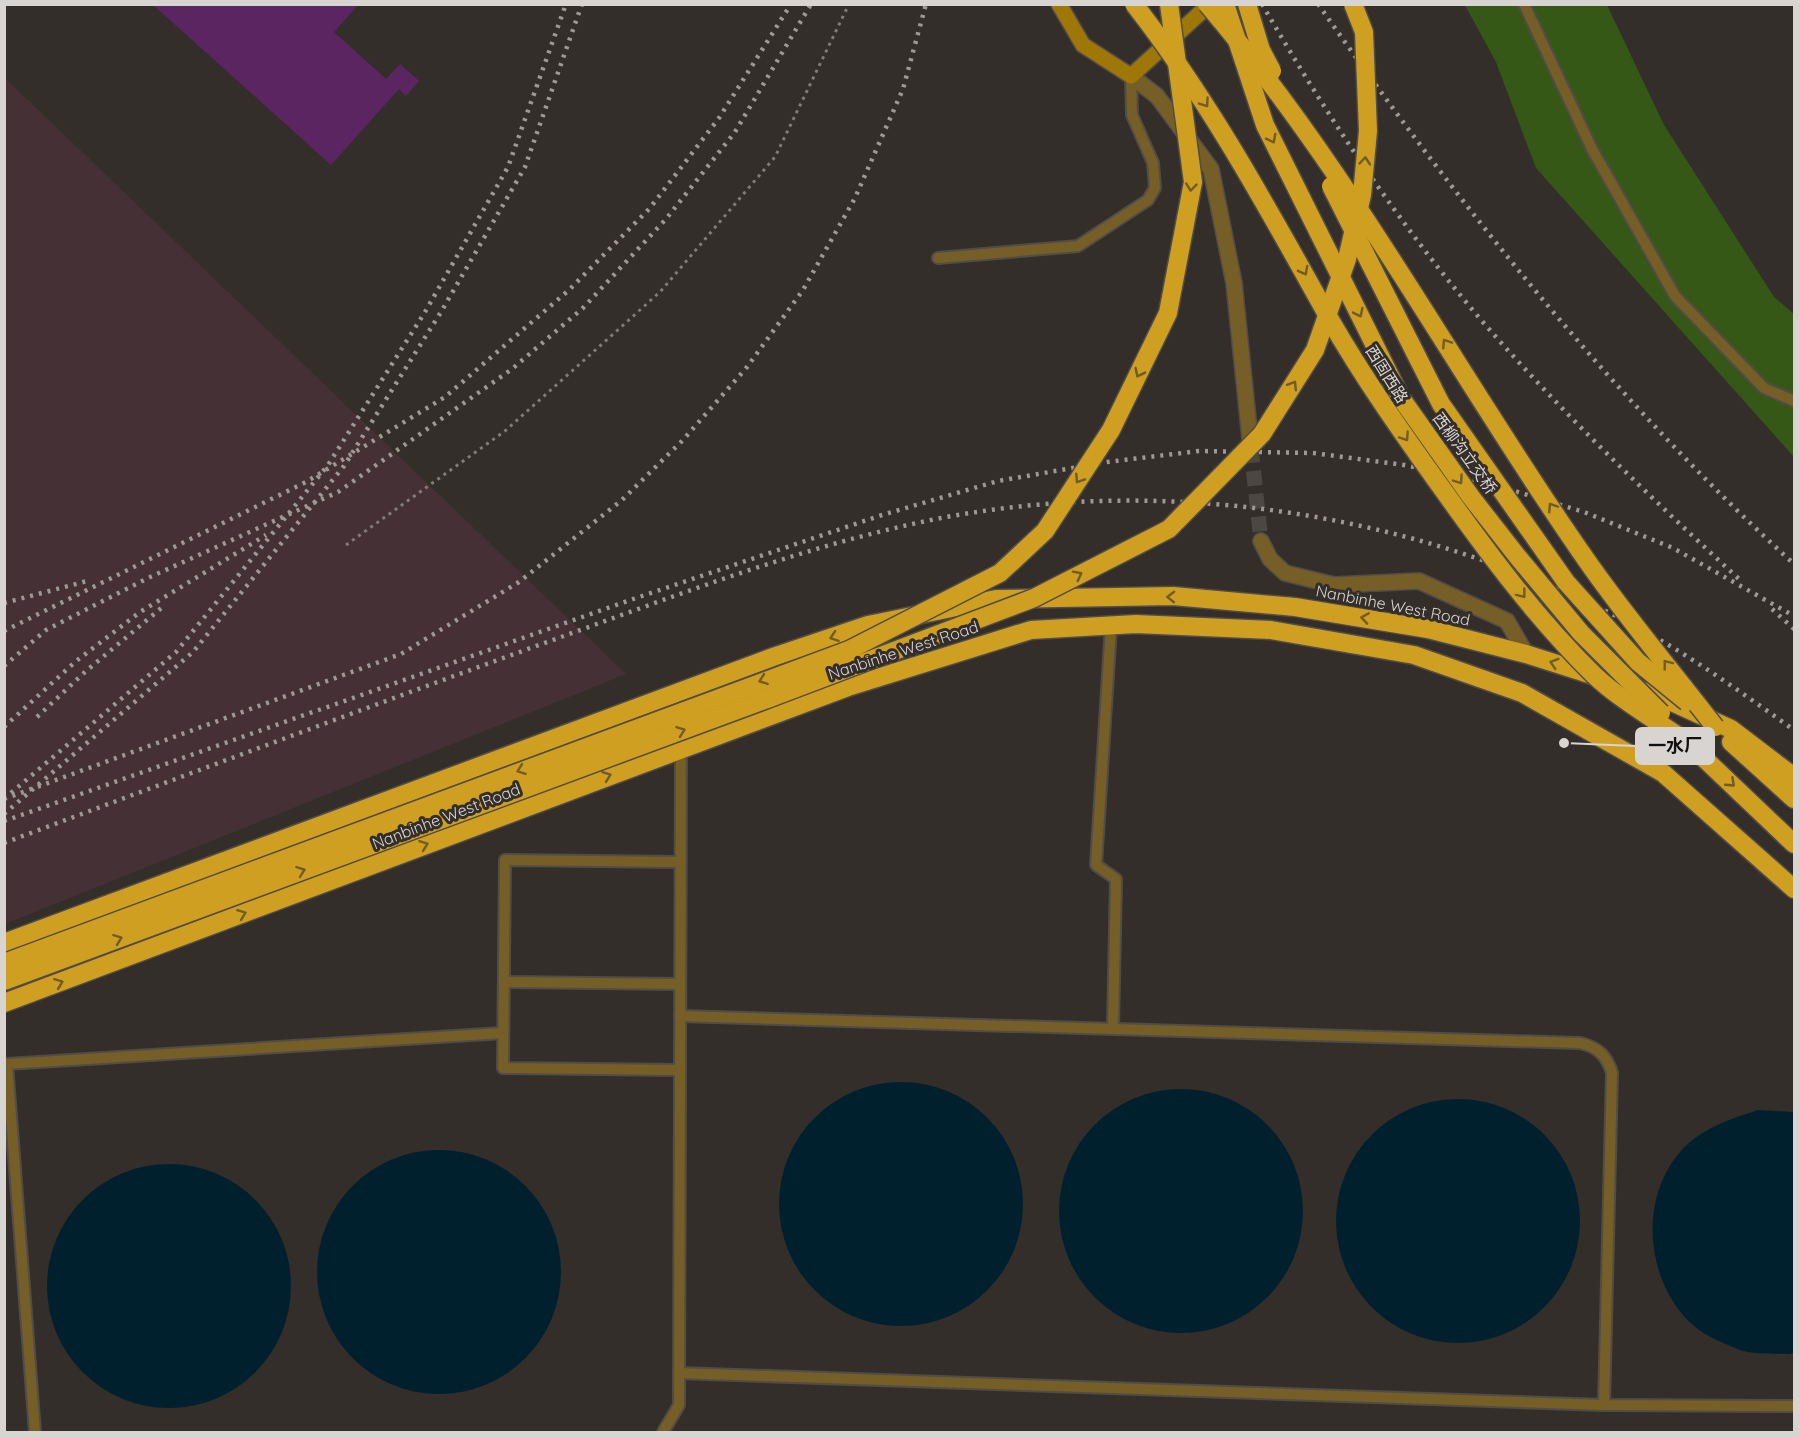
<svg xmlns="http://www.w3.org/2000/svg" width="1799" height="1437" font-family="Quicksand,'Noto Sans SC',sans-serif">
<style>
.industrial{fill:#453135}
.green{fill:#365817}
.water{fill:#00202e}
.building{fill:#5b2561}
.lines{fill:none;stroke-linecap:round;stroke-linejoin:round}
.street-tunnel{stroke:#4d4743;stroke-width:15;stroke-dasharray:15 8;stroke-linecap:butt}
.lane-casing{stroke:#524c48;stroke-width:14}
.street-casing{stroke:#524c48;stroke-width:18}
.secondary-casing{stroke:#524c48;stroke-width:18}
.highway-casing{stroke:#524c48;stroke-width:21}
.path{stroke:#817c79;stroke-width:3;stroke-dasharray:3 4.5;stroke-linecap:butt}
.lane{stroke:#765e27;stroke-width:10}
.street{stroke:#765e27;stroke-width:15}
.secondary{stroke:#9e7706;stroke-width:15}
.highway{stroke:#ce9f20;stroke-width:18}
.rail{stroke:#9e9995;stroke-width:4.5;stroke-dasharray:3 6;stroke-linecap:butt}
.highway-bridge-casing{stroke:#524c48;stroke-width:21;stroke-linecap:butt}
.highway-bridge{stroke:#ce9f20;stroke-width:18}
.oneway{stroke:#725b26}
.labels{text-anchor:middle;stroke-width:6;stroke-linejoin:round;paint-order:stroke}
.street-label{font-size:16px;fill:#d8d4d1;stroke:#342e2a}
.leader{fill:none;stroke:#d8d4d1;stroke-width:2}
.callout-dot{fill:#d8d4d1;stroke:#342e2a;stroke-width:2}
.callout{fill:#d8d4d1;stroke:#d8d4d1;stroke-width:2}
.callout-label{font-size:18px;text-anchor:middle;font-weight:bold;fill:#111}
</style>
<rect width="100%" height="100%" fill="#342e2a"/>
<path class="industrial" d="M5 78 626 674 5 924Z"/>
<path class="green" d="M1465 5H1607L1664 125 1774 297 1794 314V457L1536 168 1496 62Z"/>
<g class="water">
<circle cx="901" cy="1204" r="122"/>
<circle cx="1181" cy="1211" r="122"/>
<circle cx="1458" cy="1221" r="122"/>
<path d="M1758 1110 1794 1112V1353L1790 1354C1775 1353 1754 1355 1740 1350 1728 1345 1710 1338 1699 1330 1648 1291 1637 1207 1676 1157 1696 1130 1727 1120 1758 1110Z"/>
<circle cx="439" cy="1272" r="122"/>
<circle cx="169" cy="1286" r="122"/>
</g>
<path class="building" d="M152 4H359L334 32 386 79 400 64 419 81 406 96 399 89 331 165Z"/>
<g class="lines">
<path class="street-tunnel" d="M1251 448 1261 541"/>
<defs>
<g id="lane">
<path d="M1524 4 1592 149 1675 296 1764 388 1794 401"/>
<path d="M938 258 1078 246 1148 200 1155 188 1153 163 1132 115 1131 76"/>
<path d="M1111 626 1096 865 1116 879 1113 1029"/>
<path d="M504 982 680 984"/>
<path d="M680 1016 1580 1043C1598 1047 1607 1056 1612 1073L1604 1405"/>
<path d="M680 1070 503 1068 505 860 680 862"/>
<path d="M679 1373 1604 1405 1794 1406"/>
<path d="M35 1432 7 1064 503 1033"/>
<path d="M663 1432 679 1405 681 749"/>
</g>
<g id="street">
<path d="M1131 76 1157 96 1211 169 1234 283 1251 448"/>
<path d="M1261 541 1270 559 1285 573 1334 585 1419 581 1507 621 1526 654"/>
</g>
<path id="secondary" d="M1059 4 1083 45 1131 76 1210 4"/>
<g id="highway">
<path d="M1731 742 1794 799"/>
<path d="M1688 743 1794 844"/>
<path d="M4 943 773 657 868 625 996 599 1173 596 1295 607 1428 629 1526 654 1661 697 1731 729 1794 777"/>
<path d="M4 1003 848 687 1031 630 1136 624 1271 630 1414 655 1522 693 1663 773 1794 889"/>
</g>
</defs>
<use href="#lane" class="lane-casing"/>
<use href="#street" class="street-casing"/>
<use href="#secondary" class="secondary-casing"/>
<use href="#highway" class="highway-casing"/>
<path class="path" d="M346 545 505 431 660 292 775 157 849 4"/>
<use href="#lane" class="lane"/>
<use href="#street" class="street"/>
<use href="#secondary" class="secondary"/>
<use href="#highway" class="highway"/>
<g class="rail">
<path d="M1262 4C1327 116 1398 223 1482 321 1561 412 1650 497 1739 579"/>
<path d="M1318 4C1459 205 1613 399 1794 564"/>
<path d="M4 603 91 580"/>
<path d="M1772 609 1794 629"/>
<path d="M4 631 306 482 445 397 569 290 650 208 719 118 791 4"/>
<path d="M4 666 46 630 148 578 338 492 512 369 583 308 666 219 735 132 811 4"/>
<path d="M37 717 86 671 165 605"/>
<path d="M4 727 75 662 140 612 266 535"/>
<path d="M11 793 176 652 328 465 425 312 508 167 566 4"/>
<path d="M4 799 401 654 519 582 622 500 683 440 747 367 803 290 855 198 903 89 926 4"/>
<path d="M4 814 193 652 344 466 441 312 525 167 582 4"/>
<path d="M4 821 642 596 882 515 998 481 1107 462 1199 451 1313 453 1404 465 1488 483 1584 512 1673 548 1794 616"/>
<path d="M4 843C186 775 368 707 550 641 678 595 808 544 941 518 1170 475 1410 513 1618 617 1680 648 1738 690 1794 730"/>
</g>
<defs>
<g id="highway-bridge">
<path d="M1134 4C1211 103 1268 209 1329 318 1364 379 1405 437 1446 494 1491 557 1538 620 1594 675 1620 700 1659 722 1688 743"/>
<path d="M1207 4C1353 175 1457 375 1585 558 1625 616 1672 671 1715 727"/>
<path d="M1225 4 1265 125 1401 398 1471 497 1517 556 1581 633 1661 713"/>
<path d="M1247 4 1261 50 1272 71"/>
<path d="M1331 186 1441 404 1566 582 1638 662 1687 702"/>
<path d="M4 963 849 650 1000 573 1045 531 1111 430 1168 313 1193 182 1169 4"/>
<path d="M4 981 770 698 1034 598 1169 529 1262 434 1315 350 1347 259 1362 195 1368 131 1364 32 1353 4"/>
</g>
</defs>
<use href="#highway-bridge" class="highway-bridge-casing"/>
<use href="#highway-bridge" class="highway-bridge"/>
</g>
<defs><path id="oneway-chevron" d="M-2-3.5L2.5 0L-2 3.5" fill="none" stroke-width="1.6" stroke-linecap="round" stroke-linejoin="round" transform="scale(1.5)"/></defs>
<g class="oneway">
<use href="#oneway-chevron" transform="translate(1205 103) rotate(55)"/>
<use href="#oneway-chevron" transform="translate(1272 139) rotate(63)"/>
<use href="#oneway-chevron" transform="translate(1365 161) rotate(-85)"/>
<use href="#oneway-chevron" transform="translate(1191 187) rotate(96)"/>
<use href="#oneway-chevron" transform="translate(1304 271) rotate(62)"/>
<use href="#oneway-chevron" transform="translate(1359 313) rotate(64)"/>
<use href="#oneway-chevron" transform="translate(1446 343) rotate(-123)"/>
<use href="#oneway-chevron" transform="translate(1139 373) rotate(116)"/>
<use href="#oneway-chevron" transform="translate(1293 385) rotate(-58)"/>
<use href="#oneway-chevron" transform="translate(1405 437) rotate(56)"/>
<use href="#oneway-chevron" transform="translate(1079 479) rotate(123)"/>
<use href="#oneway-chevron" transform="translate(1459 480) rotate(55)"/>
<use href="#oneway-chevron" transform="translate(1552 507) rotate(-123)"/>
<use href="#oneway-chevron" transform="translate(1078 575) rotate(-27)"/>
<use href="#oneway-chevron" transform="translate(1522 594) rotate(52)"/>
<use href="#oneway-chevron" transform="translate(1171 597) rotate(-179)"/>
<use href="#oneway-chevron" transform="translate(1365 618) rotate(-171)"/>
<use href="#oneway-chevron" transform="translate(834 637) rotate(161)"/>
<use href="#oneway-chevron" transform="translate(1554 663) rotate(-162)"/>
<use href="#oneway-chevron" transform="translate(1667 664) rotate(-128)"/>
<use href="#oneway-chevron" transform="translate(763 680) rotate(160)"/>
<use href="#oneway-chevron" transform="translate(681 731) rotate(-20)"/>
<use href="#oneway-chevron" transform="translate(521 770) rotate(160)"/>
<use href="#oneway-chevron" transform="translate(607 776) rotate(-20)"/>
<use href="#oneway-chevron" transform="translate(1731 783) rotate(43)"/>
<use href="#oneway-chevron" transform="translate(424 845) rotate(-21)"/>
<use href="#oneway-chevron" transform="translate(301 871) rotate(-20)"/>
<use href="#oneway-chevron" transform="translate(242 914) rotate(-21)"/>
<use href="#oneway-chevron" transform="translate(118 939) rotate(-20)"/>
<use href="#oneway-chevron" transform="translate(59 983) rotate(-21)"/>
</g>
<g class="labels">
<g class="street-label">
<text transform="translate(1387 374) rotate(58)" y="6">西固西路</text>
<text transform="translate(1465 453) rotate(54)" y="6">西柳沟立交桥</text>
<text transform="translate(1393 605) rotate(11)" y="6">Nanbinhe West Road</text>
<text transform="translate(903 650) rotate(-18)" y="6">Nanbinhe West Road</text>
<text transform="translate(446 816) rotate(-21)" y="6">Nanbinhe West Road</text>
</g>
</g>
<path class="leader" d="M1564 743L1636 746"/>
<circle class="callout-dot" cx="1564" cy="743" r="6"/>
<rect class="callout" x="1636" y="728" width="78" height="36" rx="6"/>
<g class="callout-label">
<text x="1675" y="752">一水厂</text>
</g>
<rect width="1799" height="1437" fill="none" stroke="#d8d4d1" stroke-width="12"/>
</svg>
